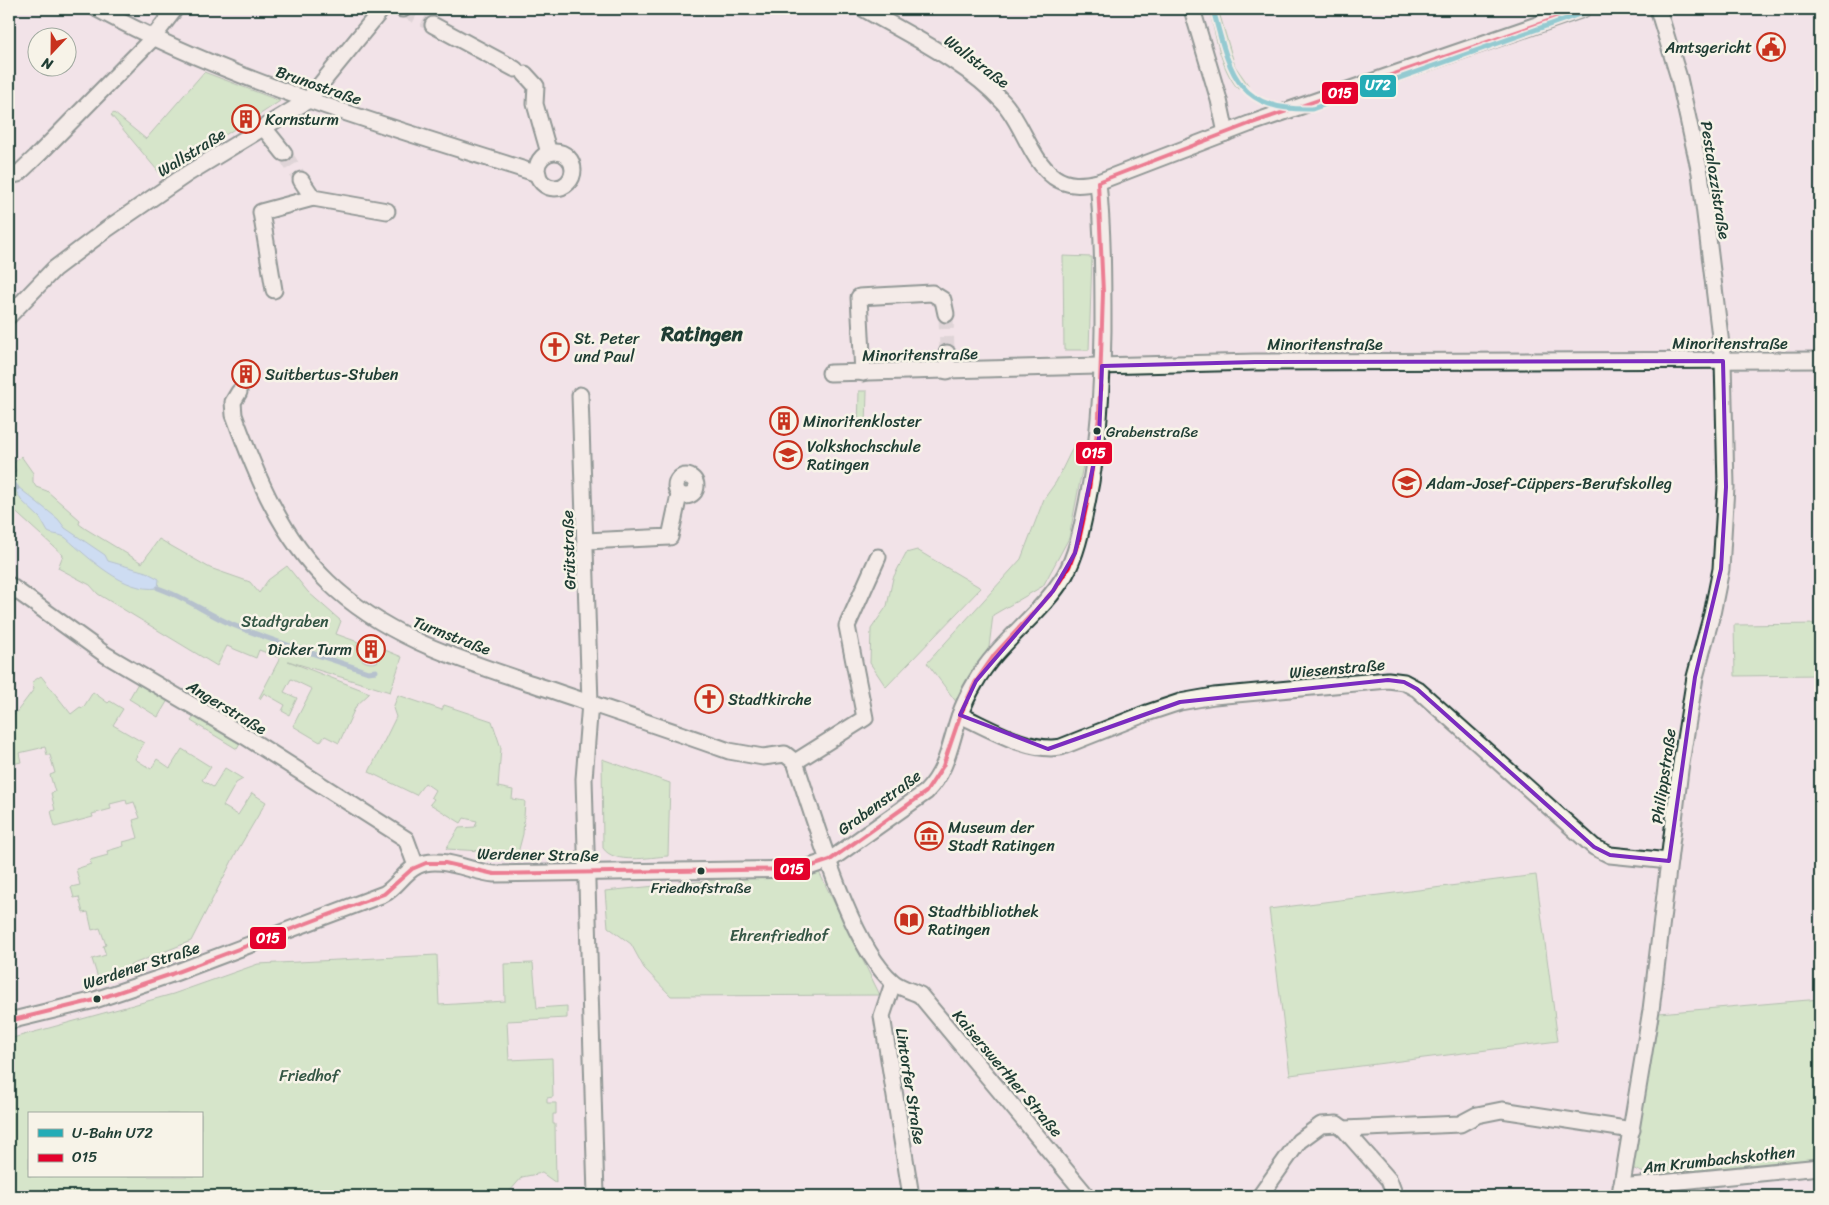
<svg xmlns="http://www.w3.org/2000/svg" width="1829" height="1205" font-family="Sriracha,sans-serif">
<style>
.green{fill:#b3e6a7;stroke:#69926e;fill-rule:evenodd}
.water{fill:#a1d3fe;stroke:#6d97ad}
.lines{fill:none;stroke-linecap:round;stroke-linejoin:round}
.stream{stroke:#6d97ad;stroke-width:5}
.minor-tunnel{stroke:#c8c2c4;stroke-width:15;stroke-dasharray:15 8;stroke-linecap:butt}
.minor-casing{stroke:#1f3d34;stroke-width:19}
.minor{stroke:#f7f3e8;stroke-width:15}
.bus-1-casing{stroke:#f7f3e8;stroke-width:8}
.bus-1{stroke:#e4002b;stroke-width:4}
.metro-1-casing{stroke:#f7f3e8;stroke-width:9}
.metro-1{stroke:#24acb6;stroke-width:5}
.marked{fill:none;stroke:#7b2cbf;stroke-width:4;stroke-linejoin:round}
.bus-dot{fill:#1f3d34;stroke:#f7f3e8;stroke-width:2}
.labels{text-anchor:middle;stroke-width:5;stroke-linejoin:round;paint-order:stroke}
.bus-label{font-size:15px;fill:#1f3d34;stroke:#f7f3e8;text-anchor:start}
.poi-label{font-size:16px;fill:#1f3d34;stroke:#f7f3e8;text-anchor:start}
.street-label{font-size:16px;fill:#1f3d34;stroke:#f7f3e8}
.park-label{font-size:16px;fill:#355645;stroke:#f7f3e8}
.district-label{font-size:21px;font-weight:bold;fill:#1f3d34;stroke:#f7f3e8}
.line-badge{stroke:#f7f3e8;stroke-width:2}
.badge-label{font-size:14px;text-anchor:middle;font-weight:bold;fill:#fff}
</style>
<rect width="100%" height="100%" fill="#f2e3e8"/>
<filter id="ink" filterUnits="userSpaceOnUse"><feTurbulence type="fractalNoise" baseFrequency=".02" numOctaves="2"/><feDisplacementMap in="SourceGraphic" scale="10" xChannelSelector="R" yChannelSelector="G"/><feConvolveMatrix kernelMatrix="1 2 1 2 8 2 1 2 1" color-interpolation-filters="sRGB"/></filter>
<g filter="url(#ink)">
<g class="green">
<path d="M1209 9H1218L1235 66 1249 86 1238 89C1220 67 1216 36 1209 9Z"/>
<path d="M204 72 280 101 256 117 250 109H241L236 117 239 126 162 176 111 115 114 113 146 139Z"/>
<path d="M1063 256 1092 257 1089 350H1064Z"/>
<path d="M859 391H867L866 429H858Z"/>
<path d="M1075 443 1087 444 1069 538 1043 586 993 615 989 647 957 703 927 663 1021 559 1044 499 1056 482Z"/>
<path d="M21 456 33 473V482L36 487 47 491 80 520 79 524 86 529 142 563 159 539 210 568 250 582 259 593 268 580 287 566 308 592 341 621 336 634 358 642C354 656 364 666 377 662L385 650 402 657 390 692 288 661 370 693 356 706 339 743 325 736 320 742 293 726 312 689 291 679 284 692 297 698 289 715 282 711 285 705 264 693 260 699 259 698 280 658 259 650 256 658 227 646 217 666 98 594 90 585 58 568 63 555 9 506V468L12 474 16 471 13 464Z"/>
<path d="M917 550 981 588 886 687 870 663 871 629 887 606 893 578 906 553Z"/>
<path d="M1820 624V675L1735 676 1734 625Z"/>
<path d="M41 676 71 714 80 707 83 708 93 692 108 703 110 701 123 709 113 725 144 743 135 759 151 769 157 759 170 768 182 749 211 767 202 780 213 787 225 768 243 779 236 783 223 806 238 815 252 793 266 802 236 853 191 941 98 978 92 959 106 955 103 946 106 945 100 928 92 930 88 912 83 913 79 897 74 898 71 887 80 885 76 869 91 864 90 860 108 855 107 851 124 846 123 842 138 838 133 820 140 818 134 802 127 804 126 800 110 804 111 809 92 814 93 817 55 827 51 811 55 810 51 793 55 792 50 775 55 773 50 755H47L45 747 19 753 21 762 9 765V722L34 689 32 682Z"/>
<path d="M138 683 168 700 158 717 129 699Z"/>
<path d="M398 695 442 710 444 705 492 721 501 748 498 787 513 790 512 799 525 801 523 834 518 853 446 849 459 828 475 827 477 821 464 818 461 823 430 804 434 799 431 797 435 790 425 783 416 795 369 772 396 717 393 708Z"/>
<path d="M194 717 240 744 237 749 191 721Z"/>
<path d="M602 759 670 783 668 856C650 857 614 865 603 848Z"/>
<path d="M818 870 880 995 671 996 644 968 631 944 608 927 605 891Z"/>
<path d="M1536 875 1558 1041 1290 1075 1269 909Z"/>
<path d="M437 955 439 1005 505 1001 504 964 533 963 537 1008 567 1006V1018L507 1021 509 1060 552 1058 553 1097 547 1098V1103H556V1114H553V1124H555L556 1183 542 1173 522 1177 510 1191V1196H12L9 1154V1039L173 994 258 964ZM29 1114H201V1176H29Z"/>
<path d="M1820 999V1159L1651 1176 1632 1168 1659 1013Z"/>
</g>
<path class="water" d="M18 487 58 519 65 528 105 555 108 561 146 572 159 579 158 588C124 593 89 558 66 538 61 534 53 535 48 532L40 518 21 500 15 489Z"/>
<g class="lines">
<g class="stream">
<path d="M9 478 17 488"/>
<path d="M158 588C185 597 207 614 233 625 277 643 323 656 368 672L376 671"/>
</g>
<g class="minor-tunnel">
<path d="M403 9 433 25"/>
<path d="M284 153 301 180"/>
<path d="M946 314 947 353"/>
</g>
<defs>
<g id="minor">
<path d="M97 9C236 84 388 126 538 174"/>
<path d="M402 9H403"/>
<path d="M864 9C909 35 968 63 1003 102 1023 124 1030 159 1054 177 1068 187 1083 185 1098 182L1249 124 1583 9"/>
<path d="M1192 9 1219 100 1226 133"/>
<path d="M433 25 515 69"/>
<path d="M525 74 536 86 535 104 549 153"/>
<path d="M264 128 284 153"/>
<circle cx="555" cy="170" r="18"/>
<path d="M9 176 18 174 41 152 152 39 175 9"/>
<path d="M301 180 313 198 387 211"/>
<path d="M274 290 261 212 313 198"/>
<path d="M9 316 54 269 107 229 187 174 307 101 382 9"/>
<path d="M947 371V353"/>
<path d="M830 373 1255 362 1820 360"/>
<path d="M863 373 859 297 932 293 943 300 946 314"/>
<path d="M239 392 233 402 234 415C256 475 281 537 328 582 386 638 462 660 536 685 601 707 665 728 729 751L763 757 785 754 795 762C815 819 849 945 893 982 900 988 912 991 920 995L1087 1196"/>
<path d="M580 395 590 703 584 779 596 1196"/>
<circle cx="686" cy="486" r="10"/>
<path d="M586 541 670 537 679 495"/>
<path d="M9 585 106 655 246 737 406 839 416 866"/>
<path d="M960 715C989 728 1029 753 1061 747L1147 713 1180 702 1214 696 1388 680 1404 682 1417 689 1594 847 1610 855 1669 861"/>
<path d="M795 762 865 718 847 626 878 557"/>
<path d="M893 983 882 1016 911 1196"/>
<path d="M9 1021 95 1000 172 974 384 894C397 887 404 872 417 866 439 854 471 872 494 874L803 869 830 860 926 792C947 771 950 744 959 717 963 706 969 693 975 683 998 642 1041 615 1065 575 1077 554 1082 527 1087 503 1099 445 1102 389 1103 330 1103 280 1103 231 1098 182"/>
<path d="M1344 1129 1389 1180 1395 1196"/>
<path d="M1621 1187 1820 1167"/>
<path d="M1260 1196 1299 1141 1321 1125 1337 1124 1344 1129 1460 1124 1477 1115 1502 1110 1632 1130"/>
<path d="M1620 1196 1651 1010 1680 770 1695 677 1712 614 1721 569 1726 487 1723 361 1700 173 1679 78 1658 9"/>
</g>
</defs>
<use href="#minor" class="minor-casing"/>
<use href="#minor" class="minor"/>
<defs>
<g id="bus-1">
<path d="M1098 182 1249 124 1583 9"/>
<path d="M9 1021 95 1000 172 974 384 894 412 869 426 863H445L494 874 803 869 830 860 926 792 943 766 961 713 975 683 995 654 1055 589 1069 567 1079 540 1087 503 1099 417 1103 293 1098 182"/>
</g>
</defs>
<use href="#bus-1" class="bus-1-casing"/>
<use href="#bus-1" class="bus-1"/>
<defs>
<path id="metro-1" d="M1213 9C1230 73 1236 111 1312 109L1594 9"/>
</defs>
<use href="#metro-1" class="metro-1-casing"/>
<use href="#metro-1" class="metro-1"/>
</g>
</g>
<path d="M0 0H1829V1205H0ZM1723 361 1726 487 1721 569 1695 677 1669 861 1610 855 1594 847 1417 689 1404 682 1388 680 1180 702 1048 749 960 715 976 681 1053 591 1075 553 1099 438 1102 366 1255 362Z" fill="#f2e3e8" fill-opacity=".55" fill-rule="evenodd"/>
<path class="marked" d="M1723 361 1726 487 1721 569 1695 677 1669 861 1610 855 1594 847 1417 689 1404 682 1388 680 1180 702 1048 749 960 715 976 681 1053 591 1075 553 1099 438 1102 366 1255 362Z"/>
<defs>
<symbol id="civic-ring" viewBox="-11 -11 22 22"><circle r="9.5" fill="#f7f3e8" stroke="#c8321e" stroke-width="1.5"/><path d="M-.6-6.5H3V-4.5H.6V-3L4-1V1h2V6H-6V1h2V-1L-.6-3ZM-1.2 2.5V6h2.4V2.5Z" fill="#c8321e"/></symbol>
<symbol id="building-ring" viewBox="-11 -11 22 22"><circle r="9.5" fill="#f7f3e8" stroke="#c8321e" stroke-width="1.5"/><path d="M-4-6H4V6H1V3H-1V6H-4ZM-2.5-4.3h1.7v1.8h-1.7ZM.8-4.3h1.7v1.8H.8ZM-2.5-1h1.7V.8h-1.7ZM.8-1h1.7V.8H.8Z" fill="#c8321e"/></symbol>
<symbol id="church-ring" viewBox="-11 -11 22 22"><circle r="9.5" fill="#f7f3e8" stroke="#c8321e" stroke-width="1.5"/><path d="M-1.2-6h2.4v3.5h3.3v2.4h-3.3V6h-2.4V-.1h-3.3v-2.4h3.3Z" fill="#c8321e"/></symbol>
<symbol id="university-ring" viewBox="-11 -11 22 22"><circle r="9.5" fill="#f7f3e8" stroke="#c8321e" stroke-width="1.5"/><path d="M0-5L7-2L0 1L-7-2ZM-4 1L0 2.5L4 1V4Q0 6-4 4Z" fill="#c8321e"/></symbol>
<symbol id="school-ring" viewBox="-11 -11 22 22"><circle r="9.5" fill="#f7f3e8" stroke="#c8321e" stroke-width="1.5"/><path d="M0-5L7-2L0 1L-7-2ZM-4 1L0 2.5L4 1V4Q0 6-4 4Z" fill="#c8321e"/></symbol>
<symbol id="museum-ring" viewBox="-11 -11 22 22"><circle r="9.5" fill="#f7f3e8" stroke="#c8321e" stroke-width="1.5"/><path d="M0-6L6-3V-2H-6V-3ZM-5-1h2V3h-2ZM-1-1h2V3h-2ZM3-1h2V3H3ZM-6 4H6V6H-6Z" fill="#c8321e"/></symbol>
<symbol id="library-ring" viewBox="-11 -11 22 22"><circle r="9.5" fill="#f7f3e8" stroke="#c8321e" stroke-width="1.5"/><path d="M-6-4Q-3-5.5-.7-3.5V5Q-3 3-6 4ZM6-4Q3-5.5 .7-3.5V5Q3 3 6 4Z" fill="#c8321e"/></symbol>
</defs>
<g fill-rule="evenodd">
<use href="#civic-ring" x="1755" y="31" width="32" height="32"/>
<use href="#building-ring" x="230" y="103" width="32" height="32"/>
<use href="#church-ring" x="539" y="331" width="32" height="32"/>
<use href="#building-ring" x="230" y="358" width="32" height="32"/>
<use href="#building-ring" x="768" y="405" width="32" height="32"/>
<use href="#university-ring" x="772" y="439" width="32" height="32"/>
<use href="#school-ring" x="1391" y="467" width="32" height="32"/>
<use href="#building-ring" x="355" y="633" width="32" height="32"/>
<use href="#church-ring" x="693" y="683" width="32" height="32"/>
<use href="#museum-ring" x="913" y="820" width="32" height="32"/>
<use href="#library-ring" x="893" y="904" width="32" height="32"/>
</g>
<g class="bus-dot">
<circle cx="1097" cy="431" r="4.5"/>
<circle cx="701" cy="871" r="4.5"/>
<circle cx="97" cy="999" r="4.5"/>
</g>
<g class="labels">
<g class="bus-label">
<text x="1106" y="437">Grabenstraße</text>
<text x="701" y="893" text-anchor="middle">Friedhofstraße</text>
</g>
<g class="poi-label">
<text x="1752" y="53" text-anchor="end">Amtsgericht</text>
<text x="265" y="125">Kornsturm</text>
<text x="574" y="344">St. Peter<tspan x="574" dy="18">und Paul</tspan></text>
<text x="265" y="380">Suitbertus-Stuben</text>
<text x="803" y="427">Minoritenkloster</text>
<text x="807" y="452">Volkshochschule<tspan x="807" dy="18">Ratingen</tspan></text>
<text x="1426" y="489">Adam-Josef-Cüppers-Berufskolleg</text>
<text x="352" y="655" text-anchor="end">Dicker Turm</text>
<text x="728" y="705">Stadtkirche</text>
<text x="948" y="833">Museum der<tspan x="948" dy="18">Stadt Ratingen</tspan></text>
<text x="928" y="917">Stadtbibliothek<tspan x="928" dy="18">Ratingen</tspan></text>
</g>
<g class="street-label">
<text transform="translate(977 61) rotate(37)" y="6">Wallstraße</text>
<text transform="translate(319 85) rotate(19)" y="6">Brunostraße</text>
<text transform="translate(191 152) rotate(-32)" y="6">Wallstraße</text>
<text transform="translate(1716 180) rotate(81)" y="6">Pestalozzistraße</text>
<text x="1730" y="349">Minoritenstraße</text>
<text x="1325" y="350">Minoritenstraße</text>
<text transform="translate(920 354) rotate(-1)" y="6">Minoritenstraße</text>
<text transform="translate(568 550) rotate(-92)" y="6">Grütstraße</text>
<text transform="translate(452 635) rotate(21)" y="6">Turmstraße</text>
<text transform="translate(1337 668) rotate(-5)" y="6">Wiesenstraße</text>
<text transform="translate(227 707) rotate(31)" y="6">Angerstraße</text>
<text transform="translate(1663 776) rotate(-82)" y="6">Philippstraße</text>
<text transform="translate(879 802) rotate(-36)" y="6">Grabenstraße</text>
<text transform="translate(538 854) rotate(1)" y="6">Werdener Straße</text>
<text transform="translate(141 965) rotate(-18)" y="6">Werdener Straße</text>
<text transform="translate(1008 1073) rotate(50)" y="6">Kaiserswerther Straße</text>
<text transform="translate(911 1086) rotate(81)" y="6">Lintorfer Straße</text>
<text transform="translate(1719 1159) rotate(-6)" y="6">Am Krumbachskothen</text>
</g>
<g class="park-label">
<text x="285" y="627">Stadtgraben</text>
<text x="779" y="941">Ehrenfriedhof</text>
<text x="309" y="1081">Friedhof</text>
</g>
<g class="district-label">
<text x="702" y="341">Ratingen</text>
</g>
</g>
<g class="line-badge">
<rect x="1359" y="74" width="38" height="24" rx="5" fill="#24acb6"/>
<rect x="1321" y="81" width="38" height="24" rx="5" fill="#e4002b"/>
<rect x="1075" y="441" width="38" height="24" rx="5" fill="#e4002b"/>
<rect x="773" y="857" width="38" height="24" rx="5" fill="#e4002b"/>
<rect x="249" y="926" width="38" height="24" rx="5" fill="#e4002b"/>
</g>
<g class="badge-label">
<text x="1378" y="90">U72</text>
<text x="1340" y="98">O15</text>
<text x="1094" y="458">O15</text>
<text x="792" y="874">O15</text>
<text x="268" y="943">O15</text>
</g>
<rect width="1829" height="1205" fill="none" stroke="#f7f3e8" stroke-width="30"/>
<rect x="15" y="15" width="1799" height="1175" fill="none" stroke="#1f3d34" stroke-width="2" filter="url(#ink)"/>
<rect x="28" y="1112" width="175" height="65" fill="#f7f3e8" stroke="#a1aaa0"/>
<rect x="38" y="1129" width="25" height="8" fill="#24acb6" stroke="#a1aaa0"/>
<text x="72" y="1138" font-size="15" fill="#1f3d34">U-Bahn U72</text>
<rect x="38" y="1154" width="25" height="8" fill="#e4002b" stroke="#a1aaa0"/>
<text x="72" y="1162" font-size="15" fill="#1f3d34">O15</text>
<g transform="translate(52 52) rotate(202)"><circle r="24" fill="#f7f3e8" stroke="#a1aaa0"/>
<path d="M0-4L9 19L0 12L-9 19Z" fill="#c8321e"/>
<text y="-8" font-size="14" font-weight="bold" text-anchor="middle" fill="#1f3d34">N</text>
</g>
</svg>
